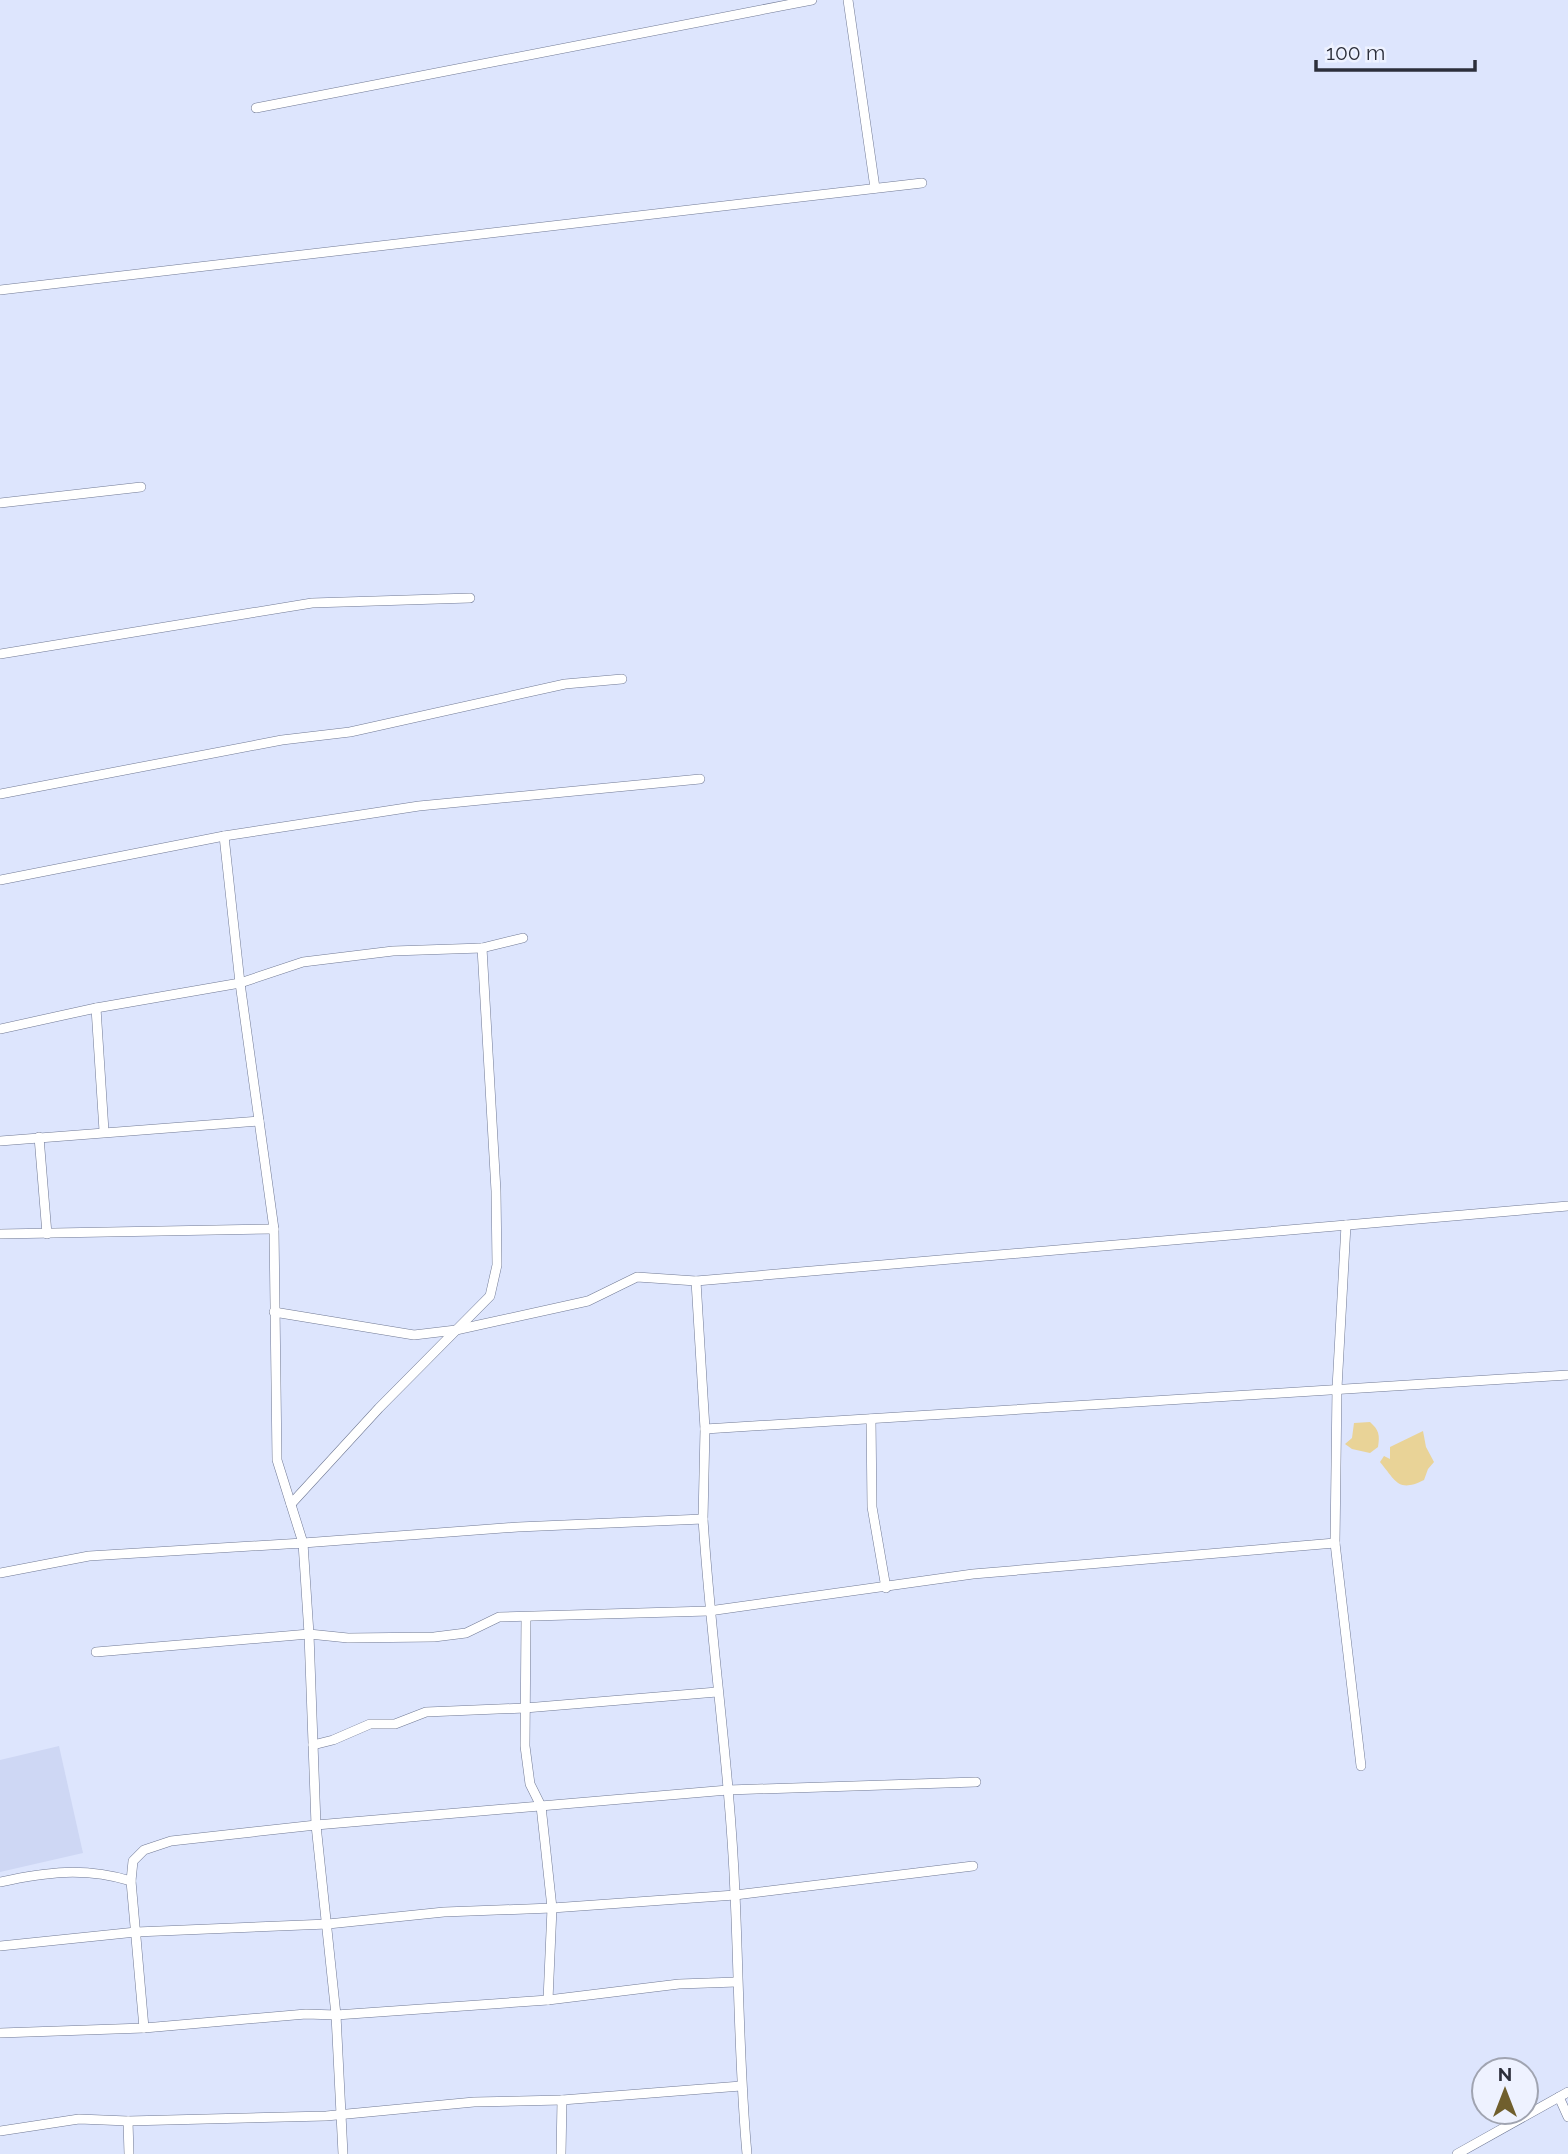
<svg xmlns="http://www.w3.org/2000/svg" width="1568" height="2154" font-family="Raleway,sans-serif">
<style>
.built{fill:#ced7f4}
.green{fill:#e9d397}
.lines{fill:none;stroke-linecap:round;stroke-linejoin:round}
.street-casing{stroke:#707994;stroke-width:10}
.street{stroke:#fff;stroke-width:9}
</style>
<rect width="100%" height="100%" fill="#dde5fd"/>
<path class="built" d="M59 1746 83 1853 0 1872V1760Z"/>
<g class="green">
<path d="M1370 1422C1379 1430 1380 1435 1378 1447L1370 1453 1352 1449 1345 1444 1352 1438 1354 1423Z"/>
<path d="M1423 1431 1426 1447 1434 1462 1428 1469 1424 1480C1398 1493 1396 1481 1380 1462L1384 1456 1390 1459V1447Z"/>
</g>
<g class="lines">
<defs>
<g id="street">
<path d="M848 0 875 188"/>
<path d="M256 108 812 0"/>
<path d="M0 290 922 183"/>
<path d="M0 503 141 487"/>
<path d="M0 654 312 603 470 598"/>
<path d="M0 794 282 740 350 732 565 684 622 679"/>
<path d="M224 836 240 983 274 1229 277 1460 303 1543 518 1527 703 1519C711 1644 730 1769 735 1894 739 1981 739 2067 747 2154"/>
<path d="M0 880 224 836 419 806 700 779"/>
<path d="M96 1008 104 1131"/>
<path d="M0 1029 96 1008 240 983 303 962 393 951 482 948 523 938"/>
<path d="M39 1137 47 1234"/>
<path d="M0 1141 259 1121"/>
<path d="M1346 1225 1337 1388 1335 1543 1361 1766"/>
<path d="M0 1234 274 1229"/>
<path d="M696 1281 705 1429 703 1519"/>
<path d="M274 1312 414 1335 456 1330 588 1301 637 1277 696 1281 1568 1206"/>
<path d="M871 1419 872 1507 886 1588"/>
<path d="M705 1429 1568 1375"/>
<path d="M291 1504 379 1408 490 1296 497 1265 496 1191 482 948"/>
<path d="M0 1573 89 1556 303 1543 309 1634 316 1825 336 2015 343 2154"/>
<path d="M526 1617 525 1746 530 1784 541 1806 552 1908 548 2000"/>
<path d="M96 1652 309 1634 348 1638 434 1637 466 1633 499 1617 709 1611 973 1574 1335 1543"/>
<path d="M313 1745 333 1740 370 1724H395L426 1712 525 1708 717 1692"/>
<path d="M0 1882C47 1872 84 1867 131 1881"/>
<path d="M0 1946 136 1932 328 1924 444 1912 552 1908 735 1895 973 1866"/>
<path d="M144 2028 306 2014 336 2015 548 2000 679 1984 737 1982"/>
<path d="M0 2033 144 2028 131 1881 133 1861 144 1850 171 1841 316 1825 728 1790 976 1782"/>
<path d="M1559 2097 1568 2117"/>
<path d="M128 2121 129 2154"/>
<path d="M0 2131 79 2119 128 2121 326 2116 474 2102 562 2100"/>
<path d="M561 2154 562 2100 741 2086"/>
<path d="M1457 2154 1568 2092"/>
</g>
</defs>
<use href="#street" class="street-casing"/>
<use href="#street" class="street"/>
</g>
<g transform="translate(1505 2091)"><circle r="33" fill="#eef2ff" stroke="#a0a4b1" stroke-width="2"/>
<path d="M0-5L12 26L0 18L-12 26Z" fill="#705f2d"/>
<text y="-10" font-size="19" font-weight="bold" text-anchor="middle" fill="#2c2f3b">N</text>
</g>
<path d="M1316 60v10h159v-10" fill="none" stroke="#2c2f3b" stroke-width="3.5"/>
<text x="1326" y="60" font-size="21" fill="#2c2f3b" stroke="#eef2ff" stroke-width="5" paint-order="stroke">100 m</text>
</svg>
